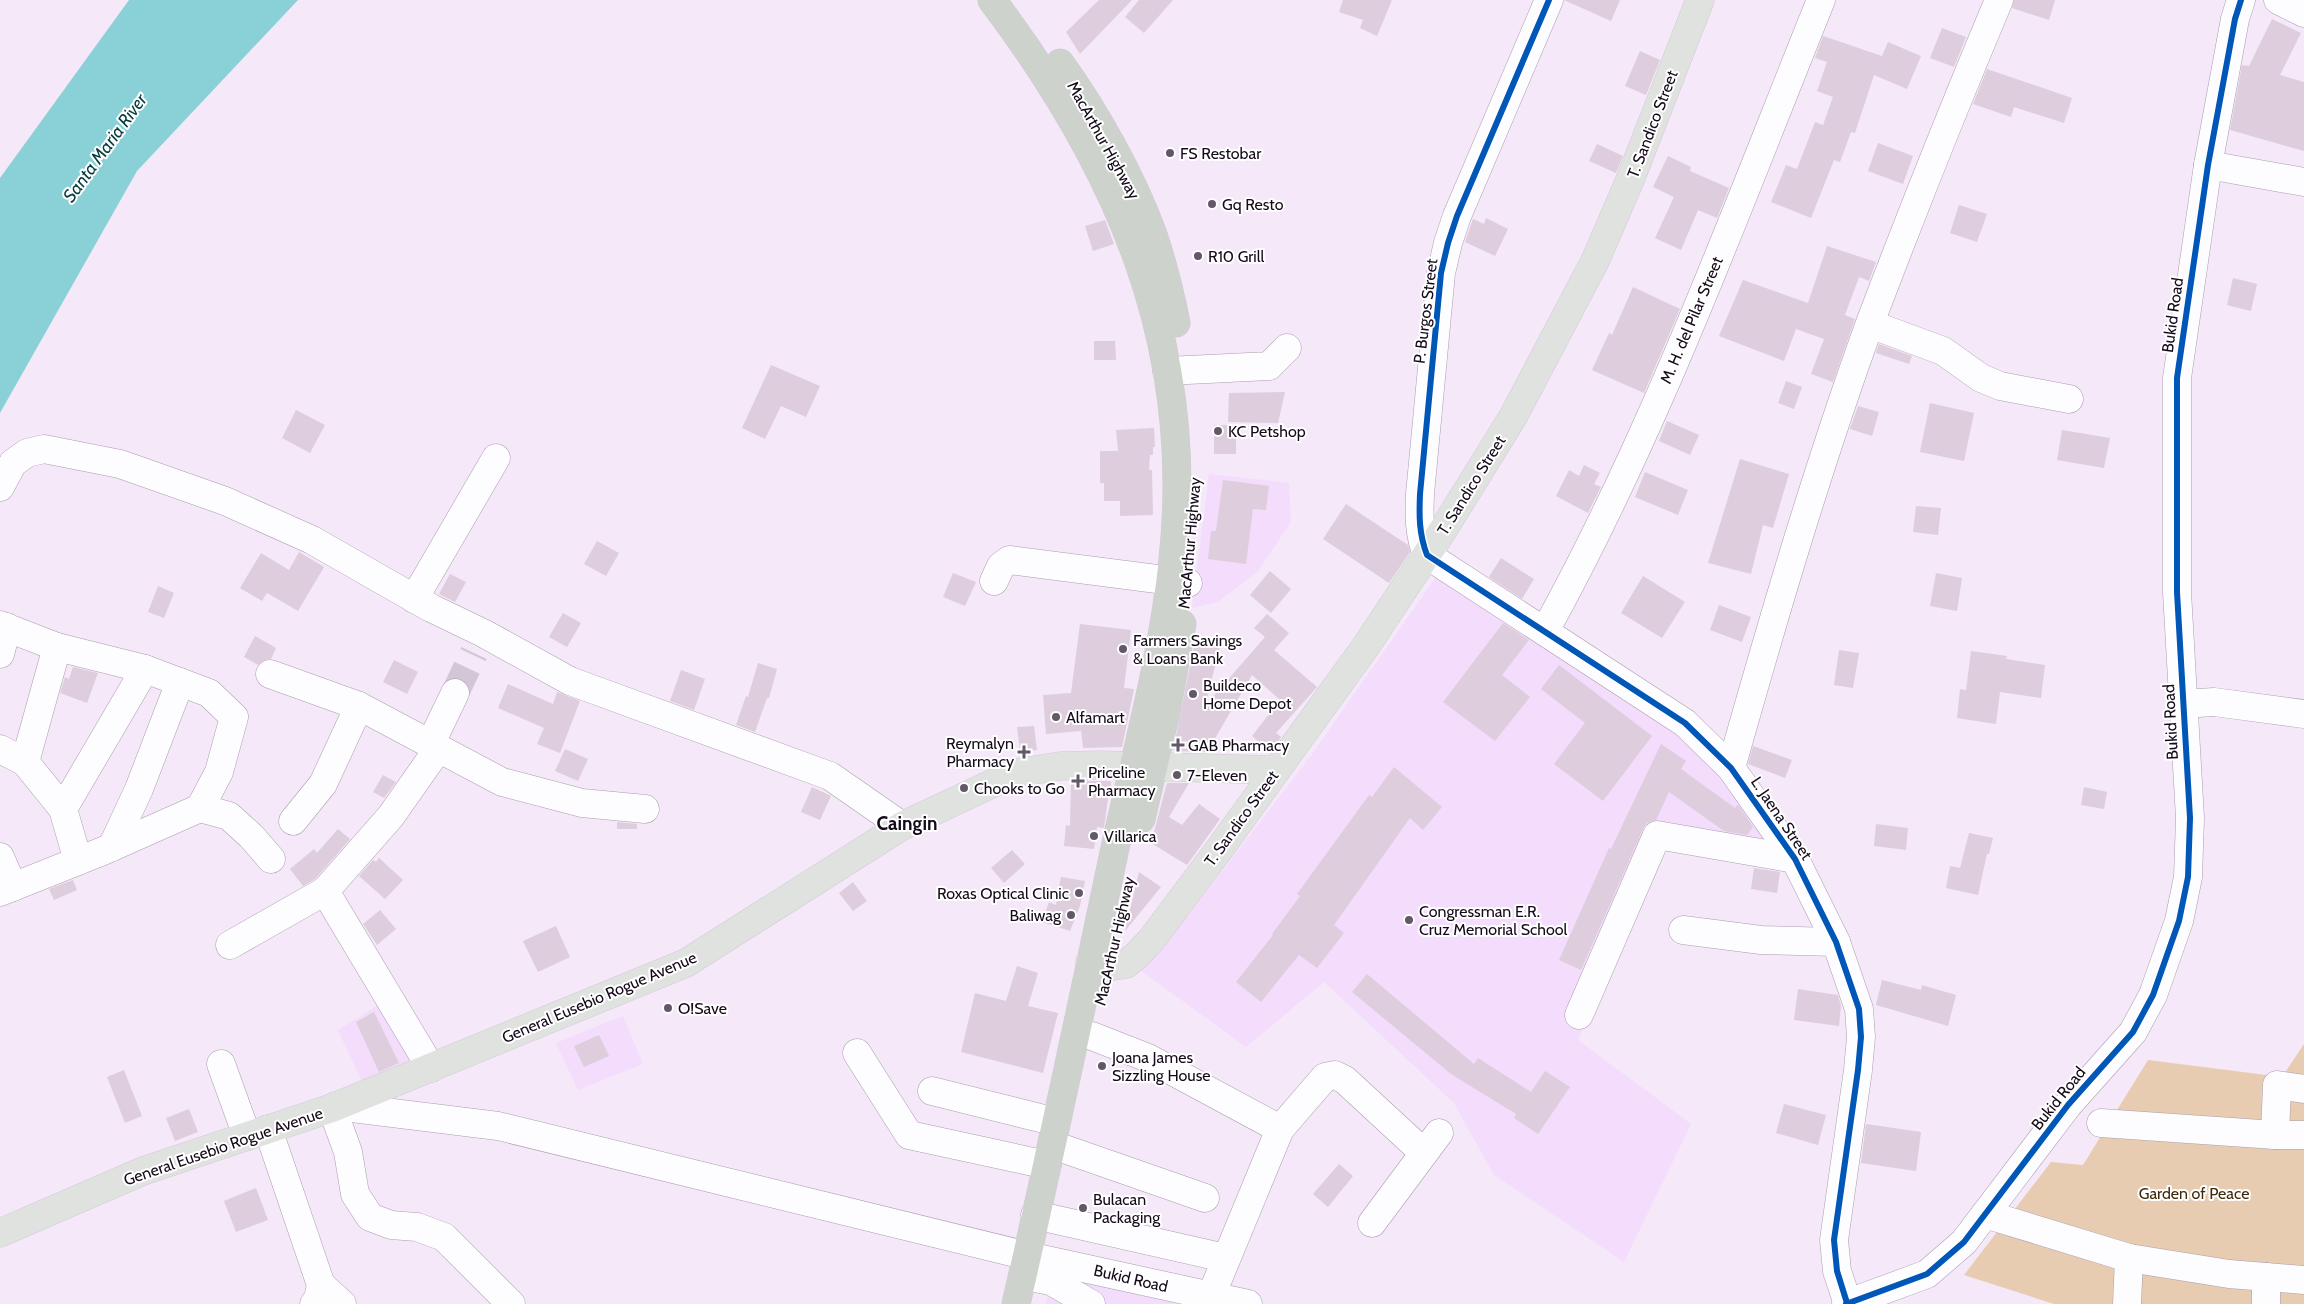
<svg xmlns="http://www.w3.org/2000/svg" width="2304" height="1304" font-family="Cabin,sans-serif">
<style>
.built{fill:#f3dcfc}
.green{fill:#e8ccb1}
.water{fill:#89d1d7}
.building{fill:#decddd}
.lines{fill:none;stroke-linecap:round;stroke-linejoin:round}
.minor-tunnel{stroke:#d3c7d7;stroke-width:28;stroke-dasharray:28 14;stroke-linecap:butt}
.minor-casing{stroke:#aa9eae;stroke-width:29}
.major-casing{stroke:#d1cbd3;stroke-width:29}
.highway-casing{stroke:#d1cbd3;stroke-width:29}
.minor{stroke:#fdfcfe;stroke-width:28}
.major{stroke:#e0e2e0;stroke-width:28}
.highway{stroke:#ced2cc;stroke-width:28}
.cycleway-casing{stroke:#fff;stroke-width:9}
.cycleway{stroke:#0057b8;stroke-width:6}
.poi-dot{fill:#635867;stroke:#fff;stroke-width:2}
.labels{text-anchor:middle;stroke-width:4;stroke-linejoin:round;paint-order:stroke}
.street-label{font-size:16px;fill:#150a19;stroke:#fff}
.poi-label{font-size:16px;fill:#150a19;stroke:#fff;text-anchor:start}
.park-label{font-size:16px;fill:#3d2a0c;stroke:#fff}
.water-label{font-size:18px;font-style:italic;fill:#053b3c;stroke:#fff}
.quarter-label{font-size:19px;font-weight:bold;fill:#150a19;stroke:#fff}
</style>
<rect width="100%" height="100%" fill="#f4e8f9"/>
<g class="built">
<path d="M1209 474 1289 483 1291 522 1258 571 1218 602 1192 608Z"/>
<path d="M1438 574 1676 728 1718 766 1781 865 1668 844 1578 1040 1691 1124 1624 1262 1494 1175 1454 1103 1324 982 1246 1047 1140 970 1191 912 1313 753Z"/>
<path d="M383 1002 420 1064 364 1086 338 1030Z"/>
<path d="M623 1016 643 1064 578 1090 556 1043Z"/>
<path d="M1055 1265 1222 1304H1046Z"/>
</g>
<path class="green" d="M2304 1044V1304H2054L1964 1275 2051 1162 2083 1165 2148 1060 2282 1077Z"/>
<path class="water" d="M129 0H298L137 171 0 413V178Z"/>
<g class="building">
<path d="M1099 0H1132L1080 54 1066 32Z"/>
<path d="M1139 0H1173L1144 33 1125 17Z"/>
<path d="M1343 0H1392L1377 36 1360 28 1363 20 1339 12Z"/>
<path d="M1564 0H1620L1611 21Z"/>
<path d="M2014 0H2055L2049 20 2012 8Z"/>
<path d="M2272 19 2301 33 2280 75 2304 82V151L2230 130 2242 65 2249 66Z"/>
<path d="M1942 28 1966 37 1954 67 1930 58Z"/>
<path d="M1823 36 1882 56 1888 42 1921 56 1907 89 1874 75 1855 133 1851 132 1840 162 1834 160 1811 218 1771 202 1786 165 1797 169 1815 122 1823 125 1833 97 1817 91 1827 62 1815 58Z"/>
<path d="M1640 51 1660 60 1646 95 1625 86Z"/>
<path d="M1987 69 2072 98 2064 123 2014 107 2011 117 1973 104Z"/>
<path d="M1878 143 1913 156 1903 184 1868 171Z"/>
<path d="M1597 144 1623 156 1616 173 1589 161Z"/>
<path d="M1668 156 1691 167 1690 171 1729 188 1717 218 1698 210 1681 250 1655 238 1674 197 1653 187Z"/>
<path d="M1959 205 1987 214 1977 242 1950 233Z"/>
<path d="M1486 218 1508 229 1495 256 1465 242 1473 219 1484 224Z"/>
<path d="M1105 220 1114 244 1093 251 1085 226Z"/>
<path d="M1827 246 1876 262 1869 281 1859 277 1845 315 1855 319 1833 382 1811 374 1824 339 1796 329 1784 361 1719 336 1743 280 1808 303Z"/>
<path d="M2233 278 2257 284 2251 311 2227 305Z"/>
<path d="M1633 287 1680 309 1644 393 1592 370 1609 333 1612 335Z"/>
<path d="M1094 341H1115L1116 360H1094Z"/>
<path d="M1879 344 1912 356 1909 364 1876 353Z"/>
<path d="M771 365 820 386 806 417 781 406 765 439 742 428Z"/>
<path d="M1786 381 1802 387 1794 409 1778 403Z"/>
<path d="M1285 392 1278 423 1228 422 1229 393Z"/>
<path d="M1930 403 1974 413 1964 461 1920 452Z"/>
<path d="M1858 406 1879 412 1872 436 1850 429Z"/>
<path d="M296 410 325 425 310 453 282 438Z"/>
<path d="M1667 421 1699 435 1690 455 1659 441Z"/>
<rect x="1214" y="425" width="22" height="29"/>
<path d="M1154 428 1155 447H1153V455H1150L1149 470H1152L1153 515 1120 516V501H1104V483H1100V451H1118L1116 430Z"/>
<path d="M2062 430 2110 438 2104 468 2057 460Z"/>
<path d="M1740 459 1789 474 1773 528 1763 525 1751 574 1708 563Z"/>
<path d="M1584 465 1600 473 1594 484 1601 487 1588 513 1556 496 1569 470 1579 476Z"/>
<path d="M1645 472 1688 490 1678 515 1635 497Z"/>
<path d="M1223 480 1269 486 1266 510 1253 509 1246 564 1208 559 1211 531H1216Z"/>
<path d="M1346 504 1408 545 1410 552 1389 583 1323 539Z"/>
<path d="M1916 506 1941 508 1938 535 1913 532Z"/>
<path d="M597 541 619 553 606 576 584 564Z"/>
<path d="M299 552 324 567 298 611 267 593 262 601 240 588 261 553 289 570Z"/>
<path d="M1501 558 1534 579 1522 599 1489 577Z"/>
<path d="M1270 571 1291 589 1271 613 1250 595Z"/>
<path d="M953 573 976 582 965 606 943 597Z"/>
<path d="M1936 573 1962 578 1957 611 1930 606Z"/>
<path d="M450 574 466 582 455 602 439 594Z"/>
<path d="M1643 576 1685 602 1662 638 1621 613Z"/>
<path d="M158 586 174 593 164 618 148 612Z"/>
<path d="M1719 605 1751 617 1742 642 1710 630Z"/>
<path d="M563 613 581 623 567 647 549 637Z"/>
<path d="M1267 614 1289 633 1274 650 1317 687 1276 733 1281 737 1271 752 1252 736 1280 700 1252 675 1207 752 1173 751 1195 641 1220 647 1205 706 1265 637 1254 628Z"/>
<path d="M1503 623 1529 640 1502 675 1530 697 1495 741 1443 702Z"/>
<path d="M1080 624 1131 630 1124 688 1134 689 1122 747 1083 748 1081 731 1046 734 1043 695 1071 693Z"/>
<path d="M255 636 276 648 271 659H267L258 665 244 657Z"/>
<path d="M1839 650 1859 653 1853 688 1834 685Z"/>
<path d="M1971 651 2007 656 2006 659 2045 665 2041 698 2000 692 1996 724 1957 718 1960 689 1966 690Z"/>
<path d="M394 660 418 672 407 694 383 682Z"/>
<path d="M758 663 777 669 769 698H767L755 732 736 725 746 696 748 697Z"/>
<path d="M1559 665 1652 736 1603 801 1554 764 1585 723 1541 689Z"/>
<path d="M73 667 98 673 87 703 60 693 65 677 69 679Z"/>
<path d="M681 670 705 679 694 710 670 701Z"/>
<path d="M508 684 553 704 557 692 580 701 560 753 537 744 544 728 498 708Z"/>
<path d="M1034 726 1037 750 1020 751 1017 727Z"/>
<path d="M1661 744 1686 761 1681 769 1735 808 1737 805 1739 806 1753 827 1747 835 1724 831 1669 792 1656 820 1647 823 1643 829 1581 970 1559 960 1609 848 1611 849Z"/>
<path d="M1753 746 1792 760 1785 778 1748 764Z"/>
<path d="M565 749 588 759 578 781 555 771Z"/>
<path d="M1394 767 1442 807 1423 830 1410 818 1334 925 1344 933 1317 968 1299 955 1261 1002 1236 982 1273 935 1272 934 1300 896 1297 894 1369 795 1372 797Z"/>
<path d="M383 775 396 782 384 798 373 792Z"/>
<path d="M1071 781H1111L1110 798H1108L1104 828 1097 827 1094 849 1064 846 1066 825 1070 826Z"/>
<path d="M1167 783H1189L1169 817 1182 825 1199 804 1220 819 1187 865 1151 843Z"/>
<path d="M812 787 831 796 820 820 801 812Z"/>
<path d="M2084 787 2107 792 2104 809 2081 805Z"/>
<path d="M617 822 637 824V829H617Z"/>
<path d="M1876 824 1908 828 1906 850 1874 846Z"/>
<path d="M338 829 350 839 315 879 303 886 290 869 314 849 317 853Z"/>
<path d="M1969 833 1993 838 1989 854H1987L1978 895 1946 888 1950 866 1960 868Z"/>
<path d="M1012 850 1025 864 1004 883 991 868Z"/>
<path d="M379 858 403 880 385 899 359 876 373 860 376 862Z"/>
<path d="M1754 868 1780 872 1777 893 1751 889Z"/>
<path d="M1139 872 1161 887 1125 931Z"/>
<path d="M1061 877 1085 881 1080 906 1070 931 1042 922 1049 902 1056 905Z"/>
<path d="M73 880 77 890 54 900 49 889Z"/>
<path d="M853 882 867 901 853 911 839 893Z"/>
<path d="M380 910 396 929 377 945 363 924Z"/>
<path d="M556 926 570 957 538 972 523 941Z"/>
<path d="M1017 966 1038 973 1028 1006 1058 1013 1043 1073 961 1052 975 993 1006 1001Z"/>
<path d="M1367 974 1474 1064 1478 1058 1531 1092 1545 1071 1570 1087 1538 1134 1514 1118 1516 1114 1451 1074 1352 992Z"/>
<path d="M1882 980 1921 990 1922 985 1956 995 1948 1026 1876 1005Z"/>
<path d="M1798 989 1838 995 1841 1006 1839 1026 1794 1020Z"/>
<path d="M374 1012 399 1063 379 1072 356 1022Z"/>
<path d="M599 1035 609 1056 584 1067 574 1046Z"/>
<path d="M124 1070 142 1116 125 1123 107 1077Z"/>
<path d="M1784 1104 1826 1115 1818 1145 1776 1133Z"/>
<path d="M189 1109 198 1132 175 1141 166 1118Z"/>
<path d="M1866 1124 1921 1132 1916 1171 1861 1163Z"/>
<path d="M1339 1164 1353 1176 1328 1207 1313 1194Z"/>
<path d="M256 1188 268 1220 236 1232 224 1201Z"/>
</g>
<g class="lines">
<path class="minor-tunnel" d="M455 693 474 653"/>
<defs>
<g id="minor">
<path d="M1549 0 1457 216 1448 243 1441 273 1420 494C1419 516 1419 534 1427 555L1685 723 1731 768 1795 859 1836 942 1859 1009 1861 1037 1858 1070 1834 1240 1837 1271 1848 1304"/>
<path d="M2278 0 2304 13"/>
<path d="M2208 165 2304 182"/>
<path d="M1870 324 1943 351 1981 378 2000 386 2069 399"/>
<path d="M1167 371 1269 366 1287 348"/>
<path d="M0 487 13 463 27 453 44 449 120 464 225 501 312 540 431 608 483 633 570 681 830 776 902 826"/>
<path d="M994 581 1001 566 1009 560 1188 583"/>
<path d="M414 599 496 458"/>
<path d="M0 625 57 647 145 669 209 693 234 717 219 772 200 808 103 851 0 892"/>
<path d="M1545 631C1656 430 1735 213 1821 0"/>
<path d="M0 654 7 627"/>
<path d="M270 674 359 706 502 782 582 803 645 809"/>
<path d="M2182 704 2214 702 2304 714"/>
<path d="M430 745 455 693"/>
<path d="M0 749 25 762 63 809 145 669"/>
<path d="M25 762 57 647"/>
<path d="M1731 768C1773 619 1817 469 1870 323 1911 215 1954 107 1999 0"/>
<path d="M200 808 229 816 251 836 271 859"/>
<path d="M63 809 78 861"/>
<path d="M293 821 323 784 359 706"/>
<path d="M112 847 139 789 180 682"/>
<path d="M0 857 13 887"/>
<path d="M1683 930 1761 940 1836 942"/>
<path d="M230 945 325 891"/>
<path d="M1579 1015 1657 835 1795 859"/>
<path d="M1092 1036 1148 1058 1280 1129"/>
<path d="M857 1053 909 1135 1047 1165"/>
<path d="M221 1064 247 1136"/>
<path d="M431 1068 325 891 391 816 438 749"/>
<path d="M932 1091 1056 1122"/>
<path d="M336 1106 498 1126 1028 1256 1248 1304"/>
<path d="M332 1108 348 1152 355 1194 370 1217 391 1225 417 1227 444 1237 511 1304"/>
<path d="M2101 1123 2275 1135H2304"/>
<path d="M268 1129 321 1285 318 1299 314 1304"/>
<path d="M2275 1135 2277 1085 2304 1089"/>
<path d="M1053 1145 1205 1198"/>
<path d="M1985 1214 2129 1258 2229 1274 2304 1280"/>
<path d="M1035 1215 1225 1258"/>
<path d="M1372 1223 1439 1133"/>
<path d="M1023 1276 1051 1281 1091 1304"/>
<path d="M2266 1277V1304"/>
<path d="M321 1285 342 1304"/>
<path d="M1211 1296 1280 1129 1325 1077 1335 1075 1345 1080 1424 1153"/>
<path d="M1846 1304 1927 1274 1964 1242 2068 1105 2133 1032 2153 995 2179 921 2188 877 2190 818 2177 592V378L2208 165 2235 19 2241 0"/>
<path d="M2127 1304 2129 1258"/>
</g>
<g id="major">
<path d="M1090 962 1108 967 1126 964 1137 955 1152 939 1221 847 1366 646 1443 530 1514 415 1595 261 1630 180 1700 0"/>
<path d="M0 1233 143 1171 332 1108 686 963 902 826 1015 773 1060 766 1101 765 1275 770"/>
</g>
<g id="highway">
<path d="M992 0C1119 169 1196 344 1173 559 1163 657 1136 753 1115 848 1083 1000 1051 1152 1016 1304"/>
<path d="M1060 63C1095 111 1133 179 1153 235 1163 264 1170 293 1176 323"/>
<path d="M1141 819 1166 712 1182 624"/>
</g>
</defs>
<use href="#minor" class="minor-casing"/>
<use href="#major" class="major-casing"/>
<use href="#highway" class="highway-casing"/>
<use href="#minor" class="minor"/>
<use href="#major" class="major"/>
<use href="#highway" class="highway"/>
<defs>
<g id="cycleway">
<path d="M1549 0 1457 216 1448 243 1441 273 1420 494C1419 516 1419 534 1427 555L1685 723 1731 768 1795 859 1836 942 1859 1009 1861 1037 1858 1070 1834 1240 1837 1271 1847 1303"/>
<path d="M1846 1304 1927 1274 1964 1242 2068 1105 2133 1032 2153 995 2179 921 2188 877 2190 818 2177 592V378L2208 165 2235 19 2241 0"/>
</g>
</defs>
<use href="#cycleway" class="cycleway-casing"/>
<use href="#cycleway" class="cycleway"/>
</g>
<g class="poi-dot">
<circle cx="1170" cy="153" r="5"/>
<circle cx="1212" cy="204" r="5"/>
<circle cx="1198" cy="256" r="5"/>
<circle cx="1218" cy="431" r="5"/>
<circle cx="1123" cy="649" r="5"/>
<circle cx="1193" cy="694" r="5"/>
<circle cx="1056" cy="717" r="5"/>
<path d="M1175.5 737.5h5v5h5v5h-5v5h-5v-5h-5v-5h5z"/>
<path d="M1021.5 744.5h5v5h5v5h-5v5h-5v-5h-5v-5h5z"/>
<circle cx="1177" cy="775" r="5"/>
<path d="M1075.5 773.5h5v5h5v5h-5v5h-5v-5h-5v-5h5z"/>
<circle cx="964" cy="788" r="5"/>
<circle cx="1094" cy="836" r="5"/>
<circle cx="1079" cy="893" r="5"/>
<circle cx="1071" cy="915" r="5"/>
<circle cx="1409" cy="920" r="5"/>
<circle cx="668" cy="1008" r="5"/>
<circle cx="1102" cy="1066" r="5"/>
<circle cx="1083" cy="1208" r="5"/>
</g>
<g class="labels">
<g class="street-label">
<text transform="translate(1652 124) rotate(-69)" y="6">T. Sandico Street</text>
<text transform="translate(1104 140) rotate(61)" y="6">MacArthur Highway</text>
<text transform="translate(1425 311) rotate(-83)" y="6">P. Burgos Street</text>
<text transform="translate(2172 315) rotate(-82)" y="6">Bukid Road</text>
<text transform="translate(1691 320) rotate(-67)" y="6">M. H. del Pilar Street</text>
<text transform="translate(1471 485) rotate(-58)" y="6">T. Sandico Street</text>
<text transform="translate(1189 543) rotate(-85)" y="6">MacArthur Highway</text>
<text transform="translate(2170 722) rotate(-93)" y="6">Bukid Road</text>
<text transform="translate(1241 818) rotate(-54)" y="6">T. Sandico Street</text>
<text transform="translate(1782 818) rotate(56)" y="6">L. Jaena Street</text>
<text transform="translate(1114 941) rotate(-77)" y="6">MacArthur Highway</text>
<text transform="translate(599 997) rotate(-23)" y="6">General Eusebio Rogue Avenue</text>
<text transform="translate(2058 1098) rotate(-51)" y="6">Bukid Road</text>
<text transform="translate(223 1146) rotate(-19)" y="6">General Eusebio Rogue Avenue</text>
<text transform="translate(1131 1278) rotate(13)" y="6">Bukid Road</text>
</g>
<g class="poi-label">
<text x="1180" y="159">FS Restobar</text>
<text x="1222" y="210">Gq Resto</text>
<text x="1208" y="262">R10 Grill</text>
<text x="1228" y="437">KC Petshop</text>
<text x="1133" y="646">Farmers Savings<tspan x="1133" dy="18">&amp; Loans Bank</tspan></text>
<text x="1203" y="691">Buildeco<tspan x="1203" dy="18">Home Depot</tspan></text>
<text x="1066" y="723">Alfamart</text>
<text x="1014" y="749" text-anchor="end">Reymalyn<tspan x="1014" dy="18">Pharmacy</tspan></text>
<text x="1188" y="751">GAB Pharmacy</text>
<text x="1088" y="778">Priceline<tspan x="1088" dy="18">Pharmacy</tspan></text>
<text x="1187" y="781">7-Eleven</text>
<text x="974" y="794">Chooks to Go</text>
<text x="1104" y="842">Villarica</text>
<text x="1069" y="899" text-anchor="end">Roxas Optical Clinic</text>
<text x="1419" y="917">Congressman E.R.<tspan x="1419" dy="18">Cruz Memorial School</tspan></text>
<text x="1061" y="921" text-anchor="end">Baliwag</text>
<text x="678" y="1014">O!Save</text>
<text x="1112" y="1063">Joana James<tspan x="1112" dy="18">Sizzling House</tspan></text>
<text x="1093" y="1205">Bulacan<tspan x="1093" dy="18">Packaging</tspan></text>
</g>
<g class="park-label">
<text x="2194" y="1199">Garden of Peace</text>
</g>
<g class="water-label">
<text transform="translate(105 148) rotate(-54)" y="6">Santa Maria River</text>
</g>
<g class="quarter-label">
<text x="907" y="830">Caingin</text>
</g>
</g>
</svg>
